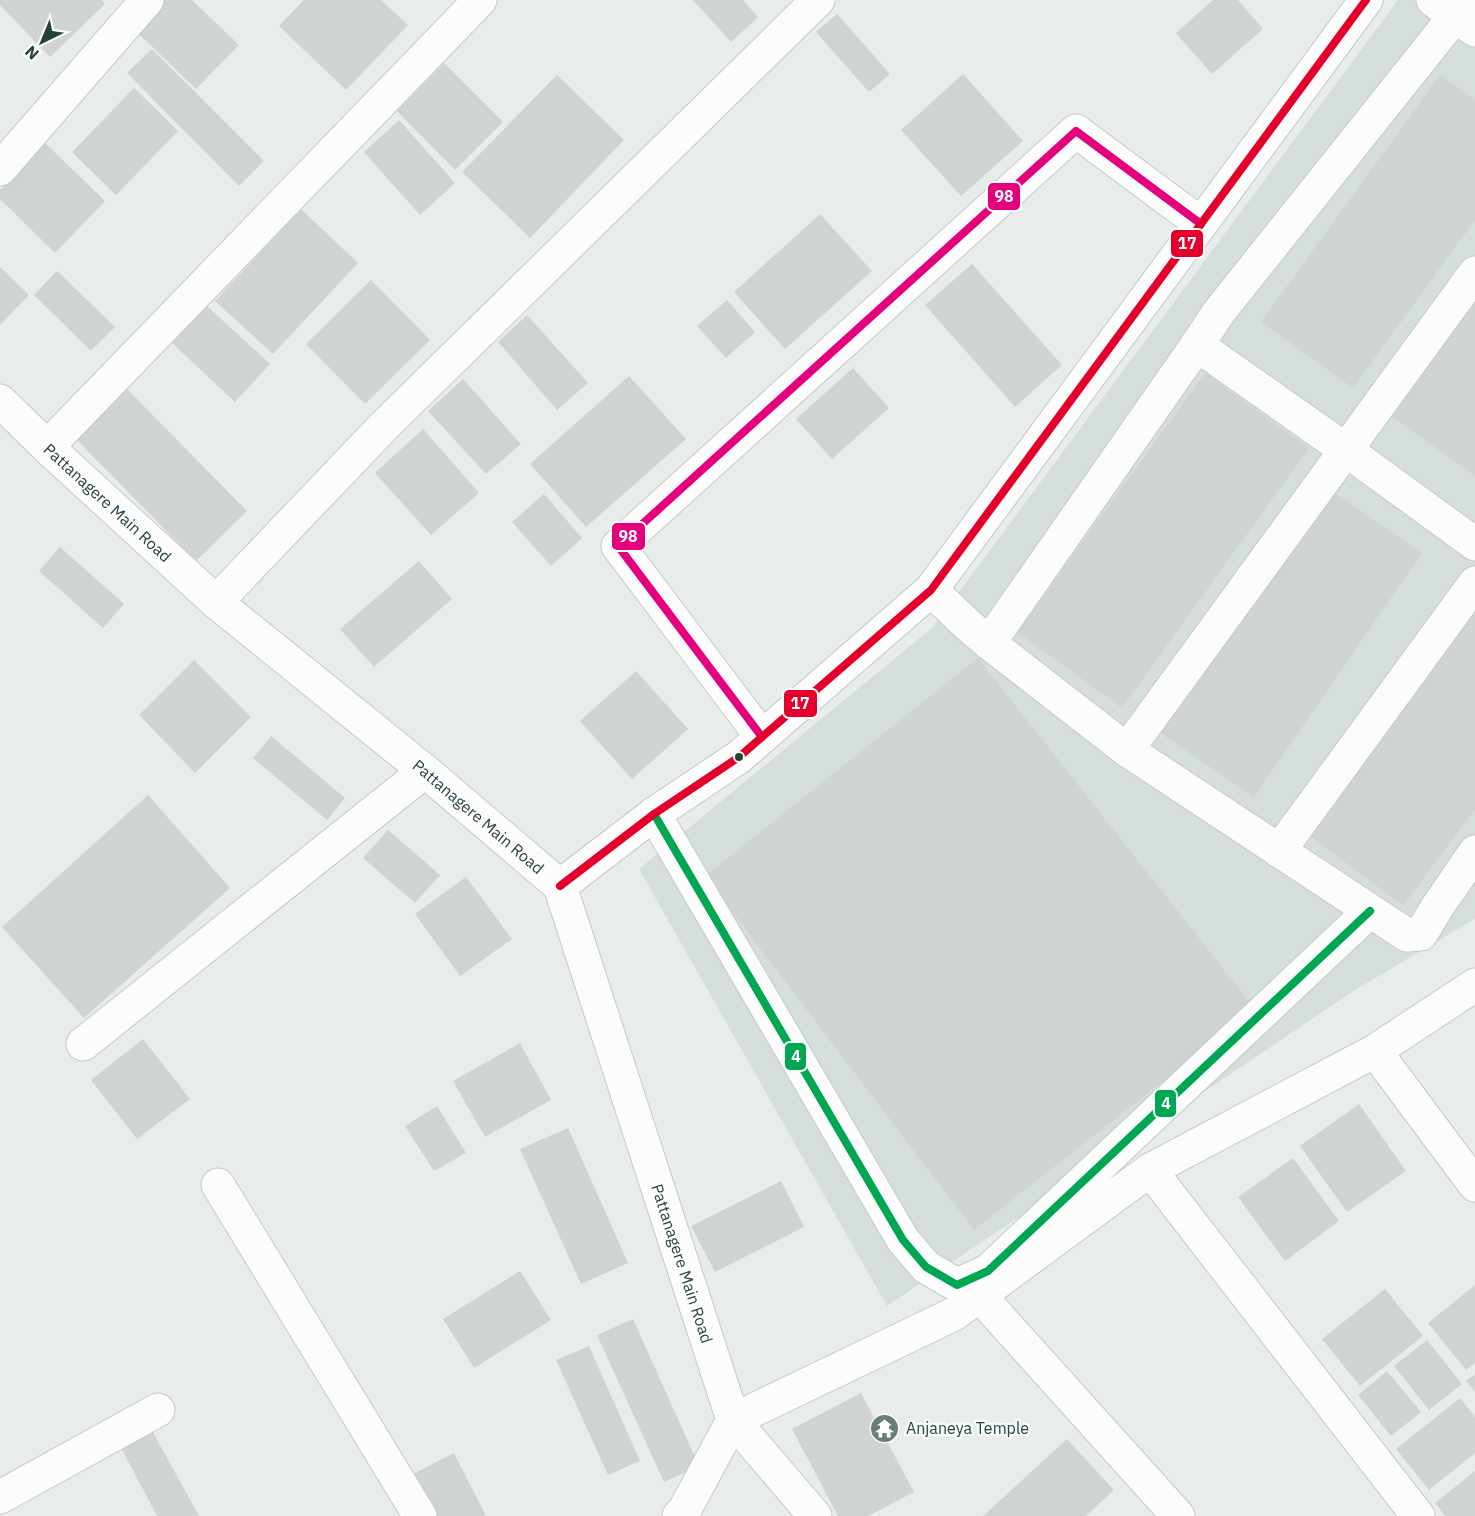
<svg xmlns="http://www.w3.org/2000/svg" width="1475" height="1516" font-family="'IBM Plex Sans',sans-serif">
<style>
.built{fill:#d6dedb}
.building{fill:#cfd4d2}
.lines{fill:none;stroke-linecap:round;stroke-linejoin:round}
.minor-casing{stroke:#c5cac8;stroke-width:35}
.tertiary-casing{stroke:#c5cac8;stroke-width:35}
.minor{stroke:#fcfcfc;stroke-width:33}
.tertiary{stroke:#fcfcfc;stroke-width:33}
.bus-1-casing{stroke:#f7fbf9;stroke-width:12}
.bus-2-casing{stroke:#f7fbf9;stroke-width:12}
.bus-3-casing{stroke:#f7fbf9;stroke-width:12}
.bus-1{stroke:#e5007d;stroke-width:8}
.bus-2{stroke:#00a651;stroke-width:8}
.bus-3{stroke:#e4002b;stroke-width:8}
.bus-dot{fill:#24423a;stroke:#f7fbf9;stroke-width:2}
.labels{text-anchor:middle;stroke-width:5;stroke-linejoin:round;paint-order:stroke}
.street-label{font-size:16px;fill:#24423a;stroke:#f7fbf9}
.poi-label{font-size:16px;fill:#24423a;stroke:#f7fbf9;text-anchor:start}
.line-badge{stroke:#f7fbf9;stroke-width:2}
.badge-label{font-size:16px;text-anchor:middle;font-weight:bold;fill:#fff}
</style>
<rect width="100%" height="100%" fill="#e8edeb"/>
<path class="built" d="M1398 0H1475V919L1355 990 887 1306 639 869 933 627Z"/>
<g class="building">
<path d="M0 0H102L105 4 50 57 0 5Z"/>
<path d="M164 0H192L239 45 196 89 135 30Z"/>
<path d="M304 0H381L408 25 346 90 279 26Z"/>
<path d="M693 0H743L758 17 731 42Z"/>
<path d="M1213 0H1238L1263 29 1212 74 1176 33Z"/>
<path d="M837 14 890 74 869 92 816 32Z"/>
<path d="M152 49 264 161 239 186 127 73Z"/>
<path d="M444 63 503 122 455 170 397 111Z"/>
<path d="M963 74 1023 141 961 196 901 130Z"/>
<path d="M557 75 624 140 530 238 462 172Z"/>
<path d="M1440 75 1475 100V220L1353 388 1261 322Z"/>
<path d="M134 88 178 131 116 195 72 152Z"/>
<path d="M399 120 455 183 420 215 364 152Z"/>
<path d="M45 143 105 201 55 253 0 199V190Z"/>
<path d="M301 209 358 263 273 354 215 301Z"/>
<path d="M820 214 872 271 785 349 734 292Z"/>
<path d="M972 264 1062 365 1015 407 925 305Z"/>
<path d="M0 267 29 295 0 325Z"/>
<path d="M57 271 115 327 91 351 34 295Z"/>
<path d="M371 280 430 340 365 404 306 344Z"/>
<path d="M1475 295V476L1389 414Z"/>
<path d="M727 300 755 332 726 358 697 326Z"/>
<path d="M207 306 270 364 235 402 172 343Z"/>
<path d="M527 315 588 383 557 410 498 342Z"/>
<path d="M853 368 889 408 832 459 796 419Z"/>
<path d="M1205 373 1309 448 1122 708 1017 632Z"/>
<path d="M629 376 686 439 586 527 530 464Z"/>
<path d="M463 379 521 444 486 474 428 411Z"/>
<path d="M125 387 247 511 196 561 74 437Z"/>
<path d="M423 429 479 493 431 535 375 473Z"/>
<path d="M1325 486 1422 553 1254 797 1156 730Z"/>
<path d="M544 494 582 538 551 566 512 522Z"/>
<path d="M60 547 124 604 103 628 39 571Z"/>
<path d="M419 561 452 599 374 667 340 629Z"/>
<path d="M1475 597V809L1403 906 1301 829Z"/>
<path d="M978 658 1255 1009 974 1230 705 876Z"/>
<path d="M194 660 251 717 195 773 139 715Z"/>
<path d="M636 671 688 729 632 779 580 721Z"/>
<path d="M271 736 345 798 327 820 253 758Z"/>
<path d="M148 795 230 888 84 1018 2 927Z"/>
<path d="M388 830 440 875 415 903 363 858Z"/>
<path d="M466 877 512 939 460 976 415 914Z"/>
<path d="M143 1039 190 1099 137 1139 91 1080Z"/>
<path d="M520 1043 551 1100 485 1137 453 1081Z"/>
<path d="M1359 1104 1406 1171 1347 1212 1300 1146Z"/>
<path d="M437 1106 466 1153 434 1171 405 1126Z"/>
<path d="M568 1128 628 1263 581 1284 520 1149Z"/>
<path d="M1293 1158 1339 1221 1285 1261 1238 1197Z"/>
<path d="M781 1181 804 1227 715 1272 691 1226Z"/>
<path d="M520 1271 551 1320 474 1368 443 1319Z"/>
<path d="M1475 1285V1363L1466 1370 1428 1323Z"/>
<path d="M1385 1289 1423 1336 1360 1386 1322 1339Z"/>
<path d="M633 1319 699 1466 664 1482 597 1335Z"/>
<path d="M1427 1340 1462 1384 1429 1410 1394 1366Z"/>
<path d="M589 1346 640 1461 608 1475 556 1360Z"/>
<path d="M1387 1371 1421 1412 1391 1436 1358 1395Z"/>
<path d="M1475 1374V1392L1466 1381Z"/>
<path d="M861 1393 914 1492 868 1516H838L792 1429Z"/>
<path d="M1460 1398 1475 1417V1453L1429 1490 1396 1449Z"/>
<path d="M151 1429 199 1516H157L120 1446Z"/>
<path d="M1067 1439 1114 1490 1086 1516H983Z"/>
<path d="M454 1453 486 1516H432L411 1475Z"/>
<path d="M1475 1471V1516H1445L1435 1503Z"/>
</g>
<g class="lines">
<defs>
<g id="minor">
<path d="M1433 0 1475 30"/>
<path d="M1466 0 1455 16 1219 312 1197 345 1346 450 1475 544"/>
<path d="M0 169 147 0"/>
<path d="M1197 345 989 643 1127 750 1407 935 1421 934 1436 909 1475 852"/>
<path d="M47 447 480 0"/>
<path d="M931 590 969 626 989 643"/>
<path d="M216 602 385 425 818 0"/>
<path d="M762 737 618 546 1076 131 1201 224"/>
<path d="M1127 750 1475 273"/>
<path d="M654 814 903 1240 926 1267 957 1285 988 1271 1370 911"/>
<path d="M1279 851 1475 583"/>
<path d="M560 886 654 814 739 757 931 590 1366 0"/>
<path d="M83 1044 425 771"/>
<path d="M1375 1051 1475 1185"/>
<path d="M1150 1170 1418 1516"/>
<path d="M218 1185 420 1516"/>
<path d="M979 1295 1178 1516"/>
<path d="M0 1497 158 1410"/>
<path d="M815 1516 733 1420 954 1314 1150 1170 1375 1051 1475 985"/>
</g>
<g id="tertiary">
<path id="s1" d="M0 401 47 447 216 602 425 771 560 886 733 1420 684 1511 679 1516"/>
</g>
</defs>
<use href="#minor" class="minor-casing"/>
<use href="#tertiary" class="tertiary-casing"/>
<use href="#minor" class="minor"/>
<use href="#tertiary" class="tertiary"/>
<defs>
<path id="bus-1" d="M762 737 618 546 1076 131 1201 224"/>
<path id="bus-2" d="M654 814 903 1240 926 1267 957 1285 988 1271 1370 911"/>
<path id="bus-3" d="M560 886 654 814 739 757 931 590 1366 0"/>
</defs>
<use href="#bus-1" class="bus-1-casing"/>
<use href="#bus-2" class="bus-2-casing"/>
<use href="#bus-3" class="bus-3-casing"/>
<use href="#bus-1" class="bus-1"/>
<use href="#bus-2" class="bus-2"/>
<use href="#bus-3" class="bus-3"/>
</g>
<defs>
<symbol id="temple-disc" viewBox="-11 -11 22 22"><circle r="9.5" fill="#697e78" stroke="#f7fbf9"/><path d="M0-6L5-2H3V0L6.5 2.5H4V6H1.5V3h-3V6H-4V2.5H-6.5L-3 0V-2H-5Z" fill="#fff"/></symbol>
</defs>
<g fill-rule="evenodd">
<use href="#temple-disc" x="868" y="1412" width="33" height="33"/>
</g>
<circle class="bus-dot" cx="739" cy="757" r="5"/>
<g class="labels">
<g class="street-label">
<text dy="6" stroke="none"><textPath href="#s1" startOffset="148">Pattanagere Main Road</textPath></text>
<text dy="6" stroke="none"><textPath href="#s1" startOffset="634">Pattanagere Main Road</textPath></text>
<text dy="6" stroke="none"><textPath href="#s1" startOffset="1138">Pattanagere Main Road</textPath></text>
</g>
<g class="poi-label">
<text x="906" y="1434">Anjaneya Temple</text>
</g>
</g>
<g class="line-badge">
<rect x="987" y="182" width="34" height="29" rx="6" fill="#e5007d"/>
<rect x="1170" y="229" width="34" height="29" rx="6" fill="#e4002b"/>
<rect x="611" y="522" width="35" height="29" rx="6" fill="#e5007d"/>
<rect x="783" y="689" width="35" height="29" rx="6" fill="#e4002b"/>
<rect x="784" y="1042" width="23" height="29" rx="6" fill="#00a651"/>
<rect x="1154" y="1089" width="23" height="29" rx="6" fill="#00a651"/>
</g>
<g class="badge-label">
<text x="1004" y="202">98</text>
<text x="1187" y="249">17</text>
<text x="628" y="542">98</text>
<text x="800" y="709">17</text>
<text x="796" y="1062">4</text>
<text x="1166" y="1109">4</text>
</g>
<g transform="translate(42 42) rotate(223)" stroke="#f7fbf9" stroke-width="4.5" paint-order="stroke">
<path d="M0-4.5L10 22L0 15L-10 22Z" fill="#24423a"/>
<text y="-9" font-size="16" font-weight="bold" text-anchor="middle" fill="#24423a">N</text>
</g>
</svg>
